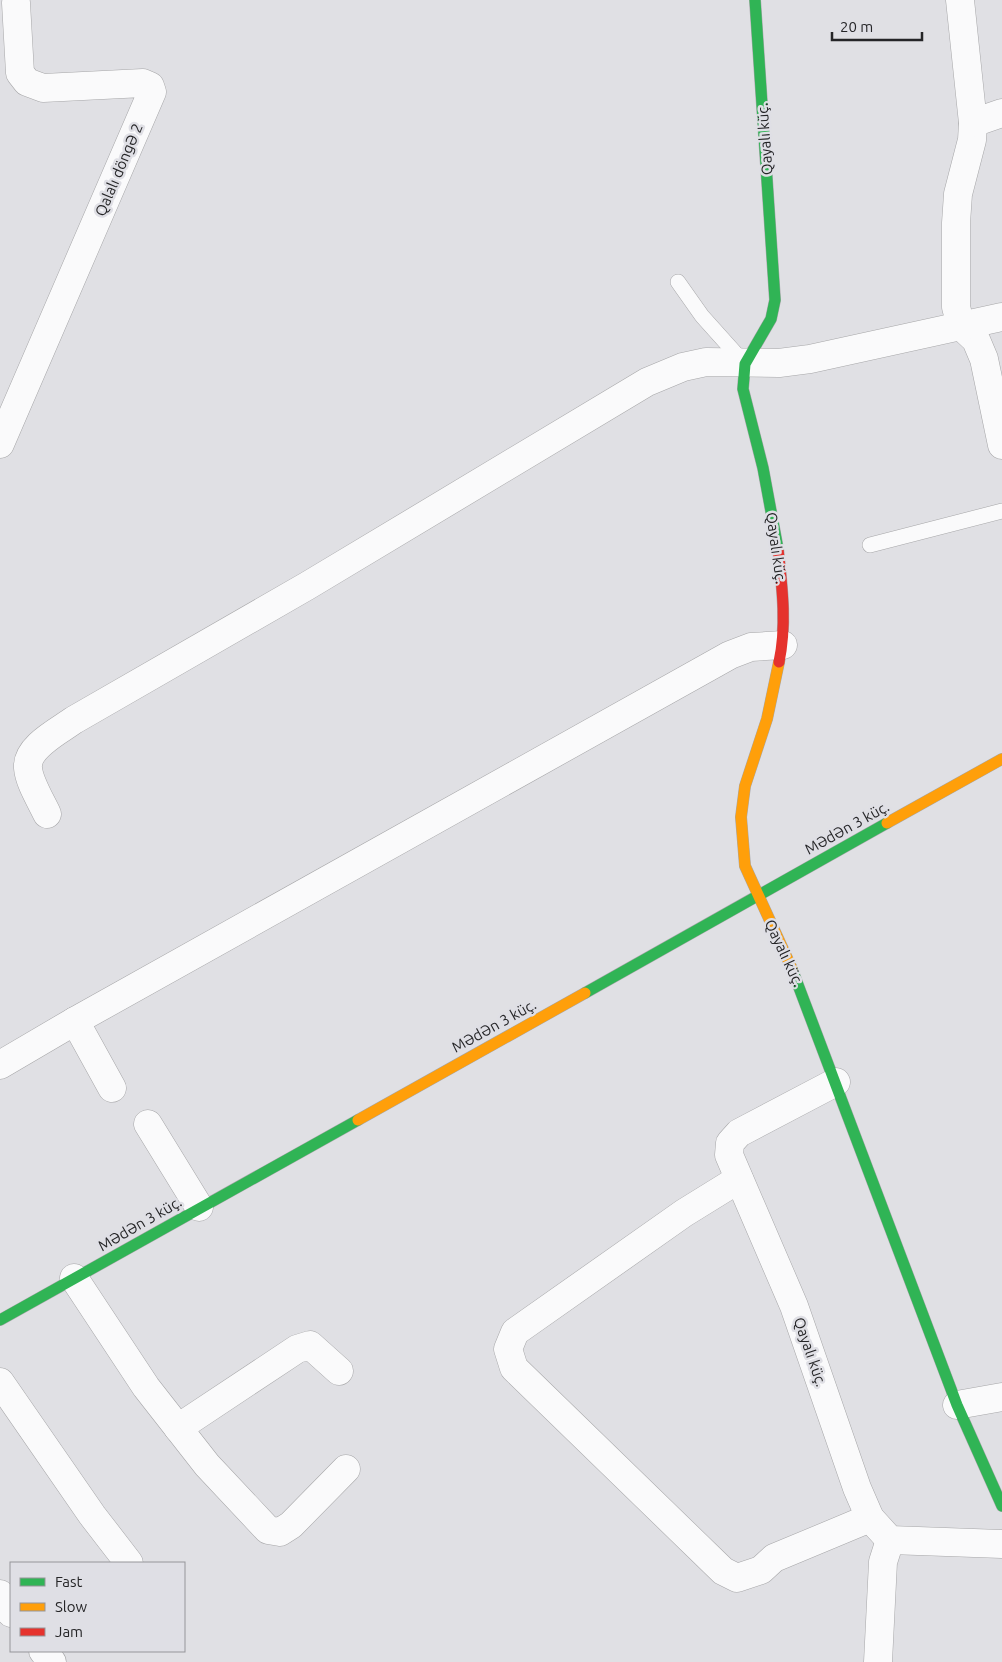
<svg xmlns="http://www.w3.org/2000/svg" width="1002" height="1662" font-family="Ubuntu,sans-serif">
<style>
.lines{fill:none;stroke-linecap:round;stroke-linejoin:round}
.lane-casing{stroke:#a6a6a8;stroke-width:16}
.street-casing{stroke:#a6a6a8;stroke-width:29}
.fast-casing{stroke:#a6a6a8;stroke-width:12}
.slow-casing{stroke:#a6a6a8;stroke-width:12}
.jam-casing{stroke:#a6a6a8;stroke-width:12}
.lane{stroke:#fafafb;stroke-width:15}
.street{stroke:#fafafb;stroke-width:28}
.fast{stroke:#30b455;stroke-width:11}
.slow{stroke:#ff9f0a;stroke-width:11}
.jam{stroke:#e5322d;stroke-width:11}
.labels{text-anchor:middle;stroke-width:5;stroke-linejoin:round;paint-order:stroke}
.street-label{font-size:15px;fill:#252527;stroke:#dfdfe5}
</style>
<rect width="100%" height="100%" fill="#e0e0e4"/>
<g class="lines">
<defs>
<g id="lane">
<path d="M678 282 702 316 745 364"/>
<path d="M870 545 1002 511"/>
</g>
<g id="street">
<path d="M960 0 973 123 972 140 958 194 956 223V307L961 326 976 340 984 359 1002 445"/>
<path d="M973 123 1002 113"/>
<path d="M0 444 152 92 150 86 143 83 43 88 27 82 20 73 16 3"/>
<path d="M47 814C41 801 29 782 28 768 26 747 59 731 74 720L307 586 647 382 683 367 706 362 779 363 810 359 1002 317"/>
<path d="M75 1021 112 1088"/>
<path d="M0 1065 75 1021 730 655 751 647 783 645"/>
<path d="M836 1082 739 1133 730 1143 729 1155 794 1306 857 1488 870 1518 890 1540 1002 1544"/>
<path d="M148 1124 199 1207"/>
<path d="M739 1179 684 1213 515 1332 508 1349 514 1368 723 1571 737 1578 761 1570 774 1558 870 1518"/>
<path d="M74 1278 146 1387 207 1465 268 1530 280 1532 291 1525 346 1469"/>
<path d="M0 1382 92 1515 129 1563"/>
<path d="M957 1405 1002 1397"/>
<path d="M178 1428 297 1349 310 1345 339 1371"/>
<path d="M0 1594 11 1613"/>
<path d="M43 1651 52 1662"/>
<path d="M878 1662 883 1562 890 1540"/>
</g>
<g id="fast">
<path d="M755 0 775 300 771 319 745 364 743 389 763 468 778 549"/>
<path d="M792 969 957 1405 1002 1506"/>
<path d="M585 993 887 823"/>
<path d="M0 1320 358 1120"/>
</g>
<g id="slow">
<path d="M779 662 767 719 745 786 741 817 745 866 792 969"/>
<path d="M887 823 1002 759"/>
<path d="M358 1120 585 993"/>
</g>
<path id="jam" d="M778 549C782 586 787 625 779 662"/>
</defs>
<use href="#lane" class="lane-casing"/>
<use href="#street" class="street-casing"/>
<use href="#fast" class="fast-casing"/>
<use href="#slow" class="slow-casing"/>
<use href="#jam" class="jam-casing"/>
<use href="#lane" class="lane"/>
<use href="#street" class="street"/>
<use href="#fast" class="fast"/>
<use href="#slow" class="slow"/>
<use href="#jam" class="jam"/>
</g>
<g class="labels">
<g class="street-label">
<text transform="translate(765 139) rotate(-94)" y="5">Qayalı küç.</text>
<text transform="translate(119 170) rotate(-67)" y="5">Qalalı döngə 2</text>
<text transform="translate(776 548) rotate(82)" y="5">Qayalı küç.</text>
<text transform="translate(847 828) rotate(-29)" y="5">Mədən 3 küç.</text>
<text transform="translate(784 953) rotate(65)" y="5">Qayalı küç.</text>
<text transform="translate(494 1026) rotate(-29)" y="5">Mədən 3 küç.</text>
<text transform="translate(140 1224) rotate(-30)" y="5">Mədən 3 küç.</text>
<text transform="translate(810 1352) rotate(71)" y="5">Qayalı küç.</text>
</g>
</g>
<rect x="10" y="1562" width="175" height="90" fill="#dfdfe5" stroke="#959599"/>
<rect x="20" y="1578" width="25" height="8" fill="#30b455" stroke="#959599"/>
<text x="55" y="1587" font-size="15" fill="#252527">Fast</text>
<rect x="20" y="1603" width="25" height="8" fill="#ff9f0a" stroke="#959599"/>
<text x="55" y="1612" font-size="15" fill="#252527">Slow</text>
<rect x="20" y="1628" width="25" height="8" fill="#e5322d" stroke="#959599"/>
<text x="55" y="1637" font-size="15" fill="#252527">Jam</text>
<path d="M832 32v8h90v-8" fill="none" stroke="#252527" stroke-width="2.5"/>
<text x="840" y="32" font-size="15" fill="#252527" stroke="#dfdfe5" stroke-width="4" paint-order="stroke">20 m</text>
</svg>
